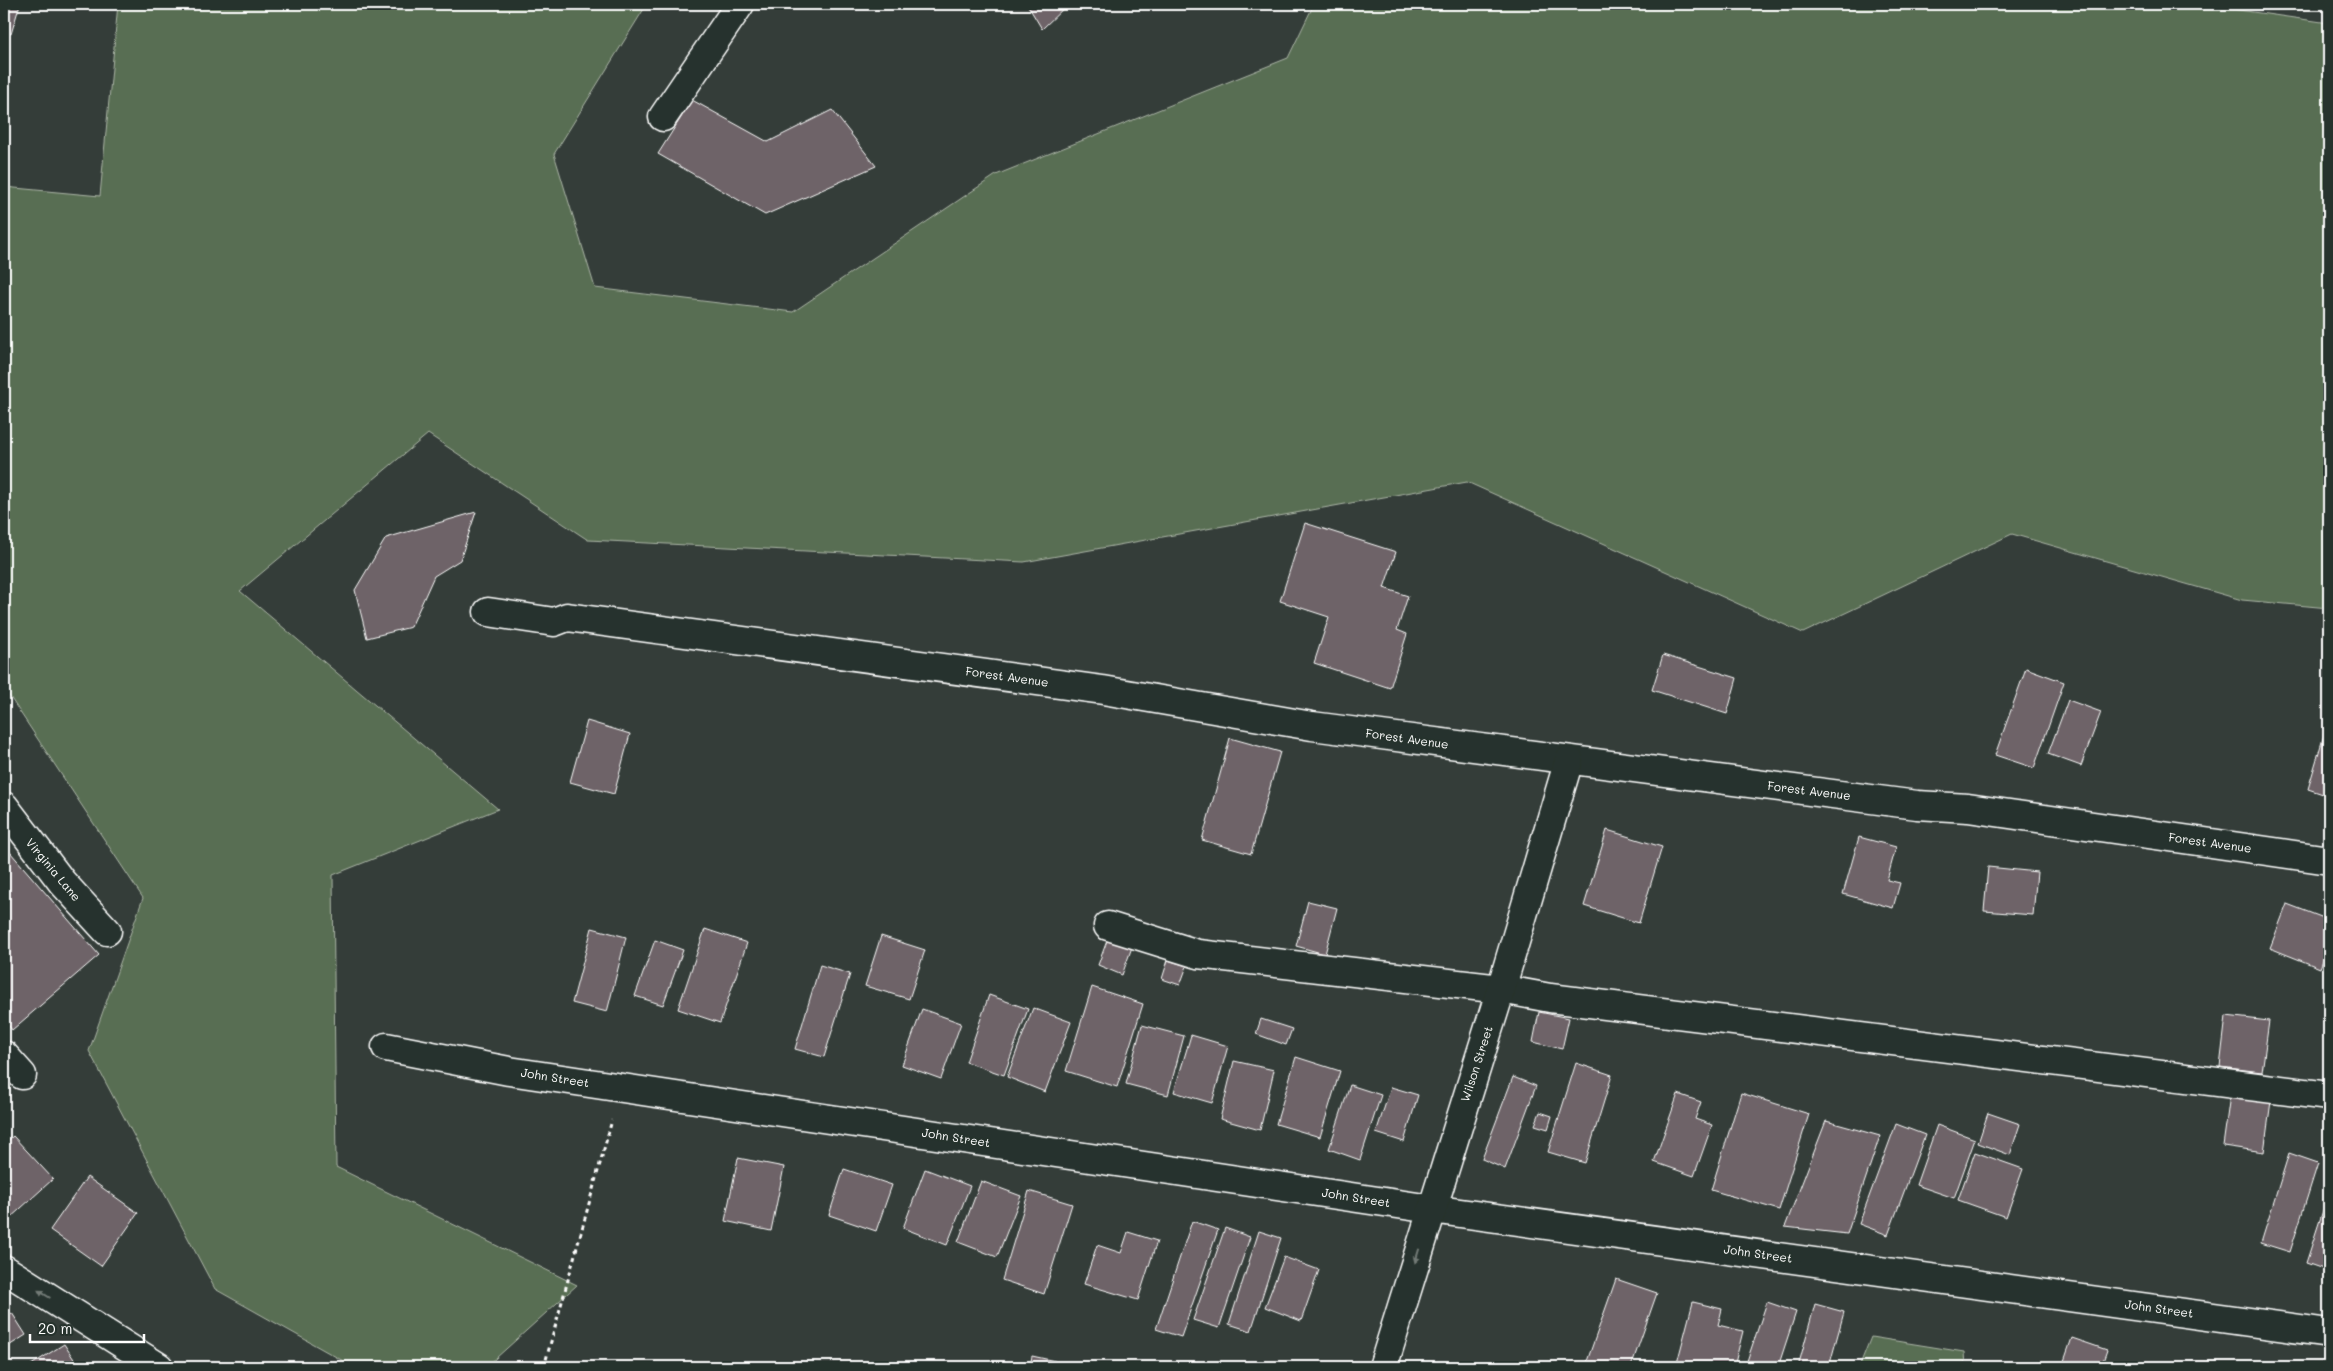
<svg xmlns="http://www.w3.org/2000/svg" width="2333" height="1371" font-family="Mali,sans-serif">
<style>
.green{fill:#596e52;stroke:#acb6a8}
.building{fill:#6e6367;stroke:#fff}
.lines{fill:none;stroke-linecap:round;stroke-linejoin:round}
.minor-casing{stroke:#fff;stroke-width:31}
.path{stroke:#fff;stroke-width:3;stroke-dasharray:4 4;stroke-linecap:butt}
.minor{stroke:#26332d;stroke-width:28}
.oneway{fill:#727a76}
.labels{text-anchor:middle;stroke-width:4;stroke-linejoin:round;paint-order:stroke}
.street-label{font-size:12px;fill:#fff;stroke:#26332d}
</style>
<rect width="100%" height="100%" fill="#343d39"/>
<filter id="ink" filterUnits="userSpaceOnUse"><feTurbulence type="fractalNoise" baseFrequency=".02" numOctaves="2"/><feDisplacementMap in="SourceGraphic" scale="10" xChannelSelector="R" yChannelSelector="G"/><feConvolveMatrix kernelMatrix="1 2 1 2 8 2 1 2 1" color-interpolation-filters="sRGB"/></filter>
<g filter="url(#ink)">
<g class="green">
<path d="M118 4H647L554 154 595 288 793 312 996 175 1288 58 1314 4H2197L2329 23V608L2242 600 2012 534 1803 633 1467 482 1024 562 588 540 428 434 240 591 498 809 333 875 336 1167 577 1285 486 1367H354L215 1289 89 1051 143 898 4 688V187L100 196Z"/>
<path d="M1871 1337 1964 1352 1965 1367H1859Z"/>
</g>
<g class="building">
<path d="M4 4H20L11 34 4 32Z"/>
<path d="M1027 4H1068L1042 29Z"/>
<path d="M692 100 768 142 832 110 876 166 765 215 658 154Z"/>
<path d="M476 512 460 560 434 576 411 627 367 638 355 590 386 538Z"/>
<path d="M1305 523 1396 552 1384 588 1408 596 1397 630 1407 634 1390 688 1314 663 1329 617 1280 601Z"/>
<path d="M1663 655 1737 678 1727 714 1652 690Z"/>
<path d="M2026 668 2064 682 2034 768 1995 755Z"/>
<path d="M2068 700 2101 712 2081 766 2048 754Z"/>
<path d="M2329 718V796L2308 789Z"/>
<path d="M587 721 630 734 614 794 570 782Z"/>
<path d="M1230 738 1280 752 1251 854 1202 840Z"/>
<path d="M1607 830 1662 847 1639 923 1584 906Z"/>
<path d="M1859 837 1896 847 1887 880 1900 883 1893 908 1843 894Z"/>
<path d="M4 845 99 955 12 1030 4 1020Z"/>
<path d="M1988 867 2037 872 2033 915 1984 911Z"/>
<path d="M1308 901 1337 908 1325 954 1296 946Z"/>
<path d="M2287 904 2329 920V944L2320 968 2270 948Z"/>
<path d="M592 928 626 937 607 1012 572 1003Z"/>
<path d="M705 929 747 943 720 1023 678 1009Z"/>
<path d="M881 936 925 950 909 999 865 986Z"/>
<path d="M1108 938 1132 947 1122 975 1098 965Z"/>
<path d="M655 940 683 950 663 1005 635 996Z"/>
<path d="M1168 960 1187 966 1180 985 1162 979Z"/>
<path d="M820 965 850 974 824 1057 795 1049Z"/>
<path d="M1092 987 1143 1004 1117 1087 1066 1071Z"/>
<path d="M989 995 1028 1009 1004 1075 966 1062Z"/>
<path d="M1033 1008 1071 1022 1045 1092 1007 1077Z"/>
<path d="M922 1009 961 1023 941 1079 902 1065Z"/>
<path d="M1539 1012 1569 1018 1562 1049 1533 1042Z"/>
<path d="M2226 1016 2269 1021 2262 1072 2220 1067Z"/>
<path d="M1261 1019 1292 1029 1286 1045 1256 1034Z"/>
<path d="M1142 1025 1184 1036 1168 1095 1126 1084Z"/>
<path d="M1191 1035 1228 1046 1212 1103 1174 1092Z"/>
<path d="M1296 1057 1340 1071 1320 1137 1276 1124Z"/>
<path d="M1234 1061 1274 1070 1260 1130 1220 1119Z"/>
<path d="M1576 1063 1612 1075 1585 1163 1548 1152Z"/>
<path d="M1513 1077 1536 1086 1505 1169 1482 1159Z"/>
<path d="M1350 1085 1381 1095 1360 1160 1329 1149Z"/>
<path d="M1391 1087 1418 1095 1404 1142 1376 1133Z"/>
<path d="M1741 1093 1809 1114 1779 1210 1711 1190Z"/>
<path d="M1678 1094 1701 1102 1695 1119 1712 1125 1694 1176 1654 1162Z"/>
<path d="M2230 1095 2271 1101 2264 1152 2223 1146Z"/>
<path d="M1540 1112 1552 1116 1548 1129 1535 1125Z"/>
<path d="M1988 1113 2020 1124 2010 1155 1978 1143Z"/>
<path d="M1826 1121 1880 1136 1847 1234 1785 1227Z"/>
<path d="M1896 1124 1925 1135 1888 1235 1859 1224Z"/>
<path d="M1937 1125 1975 1139 1954 1198 1916 1185Z"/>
<path d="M13 1136 53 1179 9 1219 4 1214V1144Z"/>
<path d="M1975 1152 2023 1169 2006 1217 1958 1200Z"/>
<path d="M2289 1153 2318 1163 2290 1252 2261 1243Z"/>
<path d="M738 1158 784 1167 771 1231 725 1221Z"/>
<path d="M844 1169 892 1185 876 1231 829 1215Z"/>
<path d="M925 1169 970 1186 947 1245 903 1228Z"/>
<path d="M87 1177 138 1213 101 1266 50 1230Z"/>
<path d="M981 1181 1021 1196 997 1257 958 1242Z"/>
<path d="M1029 1191 1072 1204 1044 1294 1002 1280Z"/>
<path d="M2329 1192V1271L2306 1263Z"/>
<path d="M1192 1221 1218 1230 1181 1337 1156 1329Z"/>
<path d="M1225 1228 1250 1237 1219 1328 1193 1320Z"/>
<path d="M1259 1231 1281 1238 1251 1331 1229 1324Z"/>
<path d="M1128 1232 1157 1241 1138 1300 1084 1284 1097 1245 1121 1253Z"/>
<path d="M1284 1257 1319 1270 1301 1321 1265 1307Z"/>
<path d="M1616 1279 1657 1293 1631 1367H1585Z"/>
<path d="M1693 1302 1722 1309 1718 1325 1743 1331 1734 1367H1676Z"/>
<path d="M1767 1302 1796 1312 1778 1367H1745Z"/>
<path d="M1815 1304 1844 1312 1829 1367H1798Z"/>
<path d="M12 1313 26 1335 4 1349V1318Z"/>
<path d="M2072 1338 2107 1350 2101 1367H2062Z"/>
<path d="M64 1344 79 1367H28Z"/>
<path d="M1032 1356 1055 1361 1053 1367H1030Z"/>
</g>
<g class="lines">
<defs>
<g id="minor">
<path d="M663 117 740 4"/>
<path d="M488 612 554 622 567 617 1103 690 1312 726 1917 805 1968 808 2329 860"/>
<path d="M4 806 62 882 107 931"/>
<path d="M1108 926 1198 954 1501 989 1550 998 2329 1096"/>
<path d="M386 1047 509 1071 1431 1209 2329 1333"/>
<path d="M4 1055 22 1075"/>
<path d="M4 1269 159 1367"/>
<path d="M1383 1367 1501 989 1569 760"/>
</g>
</defs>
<use href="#minor" class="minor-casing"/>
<path class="path" d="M544 1367 612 1120"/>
<use href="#minor" class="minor"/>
</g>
<defs><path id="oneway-solid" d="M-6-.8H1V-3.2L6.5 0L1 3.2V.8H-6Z" transform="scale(1.25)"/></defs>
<g class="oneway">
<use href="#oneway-solid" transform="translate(1417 1256) rotate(107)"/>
<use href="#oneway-solid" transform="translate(44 1294) rotate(-148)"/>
</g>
</g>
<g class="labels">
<g class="street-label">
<text transform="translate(1007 677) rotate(8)" y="4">Forest Avenue</text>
<text transform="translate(1407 739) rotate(8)" y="4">Forest Avenue</text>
<text transform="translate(1809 791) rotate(7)" y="4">Forest Avenue</text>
<text transform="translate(2210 843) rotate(8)" y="4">Forest Avenue</text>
<text transform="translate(53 870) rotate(50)" y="4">Virginia Lane</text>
<text transform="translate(1477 1064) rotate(-72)" y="4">Wilson Street</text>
<text transform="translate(555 1078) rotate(9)" y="4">John Street</text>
<text transform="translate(956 1138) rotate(9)" y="4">John Street</text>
<text transform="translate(1356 1198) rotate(9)" y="4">John Street</text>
<text transform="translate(1758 1254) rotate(8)" y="4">John Street</text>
<text transform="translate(2159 1309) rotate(8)" y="4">John Street</text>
</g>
</g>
<rect width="2333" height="1371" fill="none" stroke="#26332d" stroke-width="20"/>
<rect x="10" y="10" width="2313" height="1351" fill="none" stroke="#fff" stroke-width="2" filter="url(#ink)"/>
<path d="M30 1334v8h114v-8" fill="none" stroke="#ffffff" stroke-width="2.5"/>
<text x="38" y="1334" font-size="15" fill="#ffffff" stroke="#26332d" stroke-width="4" paint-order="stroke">20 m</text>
</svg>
